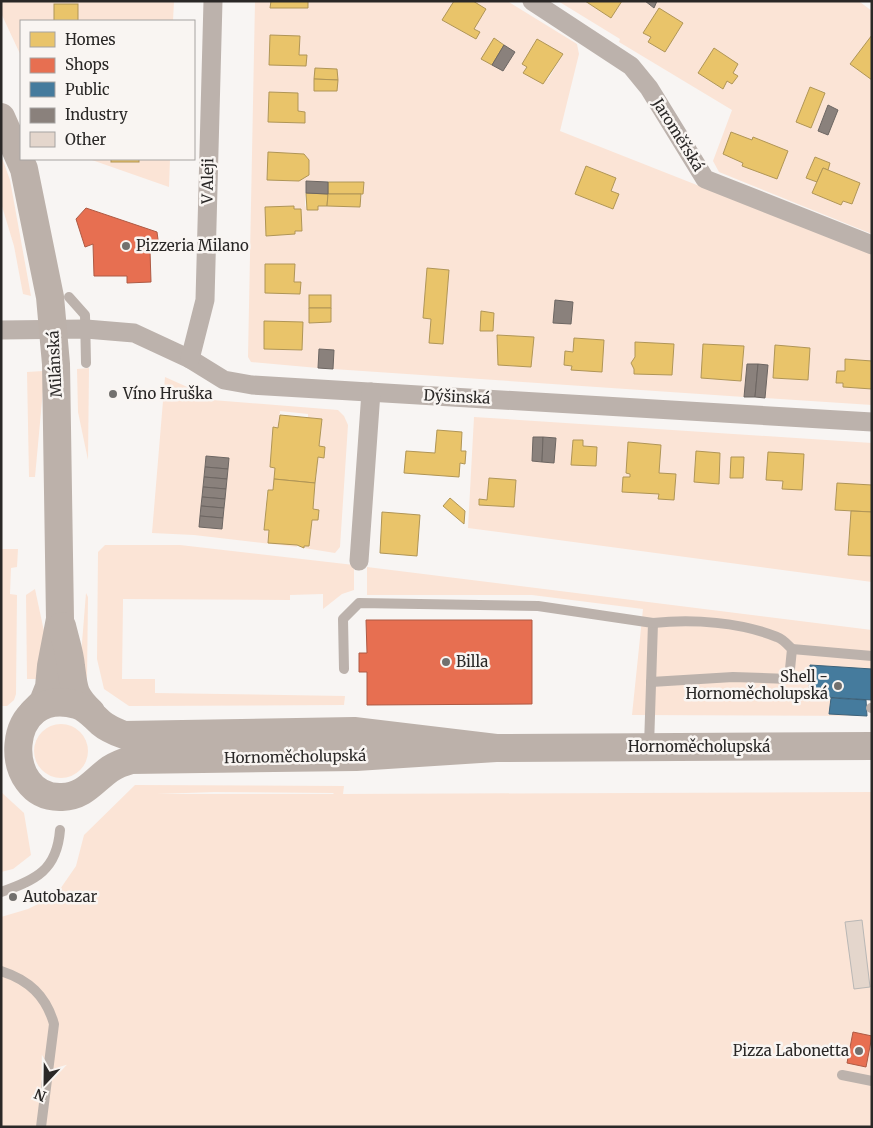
<svg xmlns="http://www.w3.org/2000/svg" width="873" height="1128" font-family="Merriweather,serif">
<style>
.green{fill:#fbe4d6;fill-rule:evenodd}
.homes{fill:#e9c46a;stroke:#b09556}
.shops{fill:#e76f51;stroke:#ae5a44}
.public{fill:#457b9d;stroke:#3d627a}
.industry{fill:#8a817c;stroke:#6d6662}
.building{fill:#e4d6cc;stroke:#b9b7b5}
.lines{fill:none;stroke-linecap:round;stroke-linejoin:round}
.lane{stroke:#bcb2ac;stroke-width:10}
.street{stroke:#bcb2ac;stroke-width:19}
.secondary{stroke:#bcb1aa;stroke-width:28}
.poi-dot{fill:#72706e;stroke:#f9f5f2;stroke-width:2}
.labels{text-anchor:middle;stroke-width:5;stroke-linejoin:round;paint-order:stroke}
.street-label{font-size:15px;fill:#2a2827;stroke:#f9f5f2}
.poi-label{font-size:15px;fill:#2a2827;stroke:#f9f5f2;text-anchor:start}
</style>
<rect width="100%" height="100%" fill="#f8f5f3"/>
<g class="green">
<path d="M1 1H174L173 21H78V4H55L54 21H21V56L1 13Z"/>
<path d="M255 1H271V8H308V1H454L442 20 476 39 480 32 474 29 473 1H507L577 44 579 54 560 131 872 254V361L845 359V371H837L836 383H843L844 387 872 389V405L765 398 767 365 747 364 744 397 333 369 334 350 319 349 318 368 251 362 248 357ZM270 36H300L299 55 306 56V65H269ZM494 38 515 52 503 71 492 65ZM537 39 563 54 548 79 546 78 543 84 524 73 527 67 522 64ZM315 68 337 69V91H314ZM269 92 298 93V111L304 123 268 122ZM268 152 304 154 309 160V175L298 181 267 180ZM586 166 616 178 611 191 619 194 612 209 575 194ZM306 181 364 182 360 207 318 206V210H307L305 205ZM294 206V209H301L302 231H295V234L266 236V207ZM266 264H294V282L301 283 300 294 265 293ZM427 268 449 270 443 344 429 342 431 319 423 318ZM309 295H331V322L309 323ZM555 300 573 302 571 324 553 323ZM481 311 494 313 493 331H480ZM265 321 302 322V350L264 349ZM498 335 533 337 531 367 499 365ZM574 338 604 340 571 369 572 366 564 365 565 351 573 352ZM635 342 674 344 672 375 634 374V369L631 363 635 357ZM704 344 744 346 741 381 701 378ZM775 345 810 348 808 380 773 378Z"/>
<path d="M558 1H584L611 18 622 1H645L653 8 657 1 860 2 872 11V35L850 64 872 80V234L719 172 713 161 732 110 619 42 620 39ZM659 8 683 23 665 52 648 42 651 37 644 32ZM714 49 738 64 733 73 738 76 732 84 727 81 722 89 698 73ZM810 87 825 92 811 127 797 122ZM828 105 838 110 828 135 818 130ZM731 132 752 140 754 138 788 151 777 179 742 166 743 163 723 154ZM815 157 830 163 828 170 860 183 852 204 843 201 841 205 812 193 817 182 807 178Z"/>
<path d="M1 155 10 180 31 296 23 294 14 246 1 203Z"/>
<path d="M89 159 139 162V159H170L169 187Z"/>
<path d="M89 368 88 460 78 412 77 369Z"/>
<path d="M43 371 44 379 35 477H29L27 372Z"/>
<path d="M165 377 194 390 212 400 338 410 344 416 348 425 340 547 335 553 304 548V546H309L312 520H318L319 510 313 509 318 457 324 458 325 447 319 446 322 420 308 418V414L280 411 278 428H273L270 467 275 468 273 490H267L264 530H269L268 543 297 545V547L194 535 152 533ZM206 456 229 458 222 529 199 527Z"/>
<path d="M474 417 872 443V485L837 483 835 510 851 511 848 554 872 556V582L468 528ZM533 437 556 438 554 463 532 461ZM573 440H583V446L597 447 595 466 571 464ZM628 442 661 445 659 473 676 474 674 500 658 499 659 494 622 492 623 477H630V474L626 473ZM696 451 720 453 719 484 694 482ZM731 457H744L743 478H730ZM489 478 516 480 514 507 479 505V499L487 500Z"/>
<path d="M105 545H180L354 565V590L342 594 323 609V594L290 595V600L123 599V601L122 679H155V693L345 696 344 705 129 706 104 689 97 659 98 552Z"/>
<path d="M1 549H18L17 567 11 568 10 594 17 595 16 694 14 700 7 706H1Z"/>
<path d="M367 567 872 630V669L810 665V666L809 696 831 698V712L864 716 632 715 643 609 532 595H367Z"/>
<path d="M35 589 45 636V679H27L26 595Z"/>
<path d="M86 593 88 597 87 679 79 680Z"/>
<circle cx="61" cy="751" r="27"/>
<path d="M135 785 344 786 343 794 872 792V1127H1V917L28 909 56 895 76 866 84 835ZM214 792 333 793 334 794H157Z"/>
<path d="M1 792 24 813 31 855 13 869 1 872Z"/>
</g>
<g class="homes">
<path d="M271 1H308V8H270Z"/>
<path d="M454 1H473L486 9 474 29 480 32 476 39 442 20Z"/>
<path d="M585 1H622L611 18Z"/>
<rect x="54" y="4" width="24" height="17"/>
<path d="M659 8 683 23 665 52 648 42 651 37 643 33Z"/>
<path d="M270 35 300 36 299 55H307L306 66 269 65Z"/>
<path d="M872 35V80L850 64Z"/>
<path d="M494 38 504 45 492 65 481 59Z"/>
<path d="M537 39 563 54 543 84 523 73 527 67 522 64Z"/>
<path d="M714 48 738 64 733 73 738 76 732 84 727 81 723 89 698 73Z"/>
<path d="M315 68 337 69 338 80 314 79Z"/>
<path d="M314 79 338 80 337 91H314Z"/>
<path d="M810 87 825 93 811 128 796 122Z"/>
<path d="M269 92 298 93V111L305 112V123L268 122Z"/>
<path d="M731 132 752 140 753 137 788 151 777 179 742 166 743 163 723 154Z"/>
<path d="M268 152 304 154 309 160V175L299 181 267 180Z"/>
<path d="M815 157 830 163 828 170 823 168 817 182 806 178Z"/>
<rect x="111" y="159" width="28" height="3"/>
<path d="M586 166 616 178 611 191 619 194 613 209 575 194Z"/>
<path d="M823 168 860 183 852 204 843 201 841 205 812 193Z"/>
<path d="M328 182H364L363 194H328Z"/>
<path d="M306 193 328 194 327 206H318V210H307Z"/>
<path d="M328 194H361L360 207 327 206Z"/>
<path d="M294 206V209H301L302 231H295V234L266 236 265 207Z"/>
<path d="M265 264H295L294 282H301L300 294 265 293Z"/>
<path d="M427 268 449 270 443 344 429 343 431 319 423 318Z"/>
<rect x="309" y="295" width="22" height="13"/>
<path d="M309 308H331V322L309 323Z"/>
<path d="M481 311 494 313 493 331H480Z"/>
<path d="M264 321 303 322 302 350 264 349Z"/>
<path d="M497 335 534 337 531 367 498 365Z"/>
<path d="M574 338 604 340 602 372 571 370 572 366 564 365 565 351 573 352Z"/>
<path d="M635 342 674 344 672 375 634 374V369L631 363 635 357Z"/>
<path d="M703 344 744 346 741 381 701 378Z"/>
<path d="M775 345 810 348 808 380 773 378Z"/>
<path d="M845 359 872 361V389L843 387V383H836L837 371H845Z"/>
<path d="M280 415 322 419 319 446 325 447 324 458 318 457 315 483 274 479 275 468 270 467 273 427 278 428Z"/>
<path d="M437 430 462 432 461 451H466L465 464 460 463 459 477 404 473 406 451 435 453Z"/>
<path d="M573 440H583V446L597 447 596 466 571 465Z"/>
<path d="M628 442 661 445 659 473 676 474 674 500 658 499 659 494 622 492 623 477H630V474L626 473Z"/>
<path d="M696 451 720 453 719 484 694 482Z"/>
<path d="M768 452 804 454 802 490 782 489 783 481 766 480Z"/>
<path d="M731 457H744L743 478H730Z"/>
<path d="M489 478 516 480 514 507 479 505V499L487 500Z"/>
<path d="M274 479 315 483 313 509 319 510 318 520H312L309 546H304V548L297 545 268 543 269 530H264L268 490H273Z"/>
<path d="M837 483 872 485V512L835 510Z"/>
<path d="M450 498 465 511 464 524 443 506Z"/>
<path d="M851 511 872 512V556L848 555Z"/>
<path d="M382 512 420 515 417 556 380 553Z"/>
</g>
<g class="shops">
<path d="M86 208 157 232 159 247 150 251 151 282 127 283V276H94L93 244 85 247 76 219Z"/>
<path d="M366 620H532V704L367 705V672H359V653H367Z"/>
<path d="M853 1032 872 1036 866 1067 847 1063Z"/>
</g>
<g class="public">
<path d="M810 665 872 669V700L809 696Z"/>
<path d="M831 698 866 700 867 716 829 714Z"/>
</g>
<g class="industry">
<path d="M645 1H657L654 8Z"/>
<path d="M504 45 515 52 503 71 492 65Z"/>
<path d="M828 105 838 110 828 135 818 131Z"/>
<path d="M306 181 328 182V194L306 193Z"/>
<path d="M555 300 573 302 571 324 553 323Z"/>
<path d="M319 349 334 350 333 369 318 368Z"/>
<path d="M747 364H758L755 397H744Z"/>
<path d="M758 364 768 365 765 398 755 397Z"/>
<path d="M533 437H543L542 462 532 461Z"/>
<path d="M543 437 556 438 554 463 542 462Z"/>
<path d="M206 456 229 458 228 469 205 467Z"/>
<path d="M205 467 228 469 227 479 204 477Z"/>
<path d="M204 477 227 479 226 489 203 487Z"/>
<path d="M203 487 226 489 225 499 202 497Z"/>
<path d="M202 497 225 499 224 508 201 506Z"/>
<path d="M201 506 224 508 223 518 200 516Z"/>
<path d="M200 516 223 518 222 529 199 527Z"/>
</g>
<path class="building" d="M862 920 870 987 854 989 845 922Z"/>
<g class="lines">
<g class="lane">
<path d="M69 297 85 315 86 363"/>
<path d="M792 649 872 656"/>
<path d="M344 669 343 619 359 603 538 606 653 623 649 746"/>
<path d="M651 682 733 677 789 679 792 649C788 645 783 639 777 637 740 622 693 619 653 623"/>
<path d="M871 708H872"/>
<path d="M1 892C36 880 57 870 60 830"/>
<path d="M1 971C29 980 46 996 54 1024L41 1127"/>
<path d="M842 1075 872 1081"/>
</g>
<g class="street">
<path d="M532 1 631 66 649 88 705 179 872 245"/>
<path d="M1 330 86 329 134 333 190 359 224 380 252 385 872 422"/>
<path d="M190 359 205 300 213 1"/>
<path d="M359 561 371 392"/>
</g>
<g class="secondary">
<path d="M1 117 24 169 50 297 56 364 60 619 51 666 49 687 43 702 33 712"/>
<path d="M62 626C65 639 70 653 71 666 74 689 73 695 91 712"/>
<path d="M496 748 354 731 124 735C116 732 108 729 101 723 93 716 87 708 77 705 3 684 0 800 62 797 85 796 93 781 110 769 116 765 124 762 131 760L356 757 496 748 872 746"/>
</g>
</g>
<g class="poi-dot">
<circle cx="126" cy="246" r="5"/>
<circle cx="113" cy="394" r="5"/>
<circle cx="446" cy="662" r="5"/>
<circle cx="838" cy="686" r="5"/>
<circle cx="13" cy="897" r="5"/>
<circle cx="859" cy="1051" r="5"/>
</g>
<g class="labels">
<g class="street-label">
<text transform="translate(678 135) rotate(58)" y="5">Jaroměřská</text>
<text transform="translate(208 181) rotate(-89)" y="5">V Aleji</text>
<text transform="translate(55 364) rotate(-93)" y="5">Milánská</text>
<text transform="translate(457 397) rotate(3)" y="5">Dýšinská</text>
<text x="699" y="752">Hornoměcholupská</text>
<text transform="translate(295 757) rotate(-1)" y="5">Hornoměcholupská</text>
</g>
<g class="poi-label">
<text x="136" y="251">Pizzeria Milano</text>
<text x="123" y="399">Víno Hruška</text>
<text x="456" y="667">Billa</text>
<text x="828" y="682" text-anchor="end">Shell -<tspan x="828" dy="17">Hornoměcholupská</tspan></text>
<text x="23" y="902">Autobazar</text>
<text x="849" y="1056" text-anchor="end">Pizza Labonetta</text>
</g>
</g>
<rect width="873" height="1128" fill="none" stroke="#2a2827" stroke-width="5"/>
<rect x="20" y="20" width="175" height="140" fill="#f9f5f2" stroke="#a6a3a1"/>
<rect x="30" y="32" width="25" height="15" fill="#e9c46a" stroke="#a6a3a1"/>
<text x="65" y="45" font-size="15" fill="#2a2827">Homes</text>
<rect x="30" y="58" width="25" height="15" fill="#e76f51" stroke="#a6a3a1"/>
<text x="65" y="70" font-size="15" fill="#2a2827">Shops</text>
<rect x="30" y="82" width="25" height="15" fill="#457b9d" stroke="#a6a3a1"/>
<text x="65" y="95" font-size="15" fill="#2a2827">Public</text>
<rect x="30" y="108" width="25" height="15" fill="#8a817c" stroke="#a6a3a1"/>
<text x="65" y="120" font-size="15" fill="#2a2827">Industry</text>
<rect x="30" y="132" width="25" height="15" fill="#e4d6cc" stroke="#a6a3a1"/>
<text x="65" y="145" font-size="15" fill="#2a2827">Other</text>
<g transform="translate(45 1083) rotate(202)" stroke="#f9f5f2" stroke-width="4" paint-order="stroke">
<path d="M0-4L9 19L0 12L-9 19Z" fill="#2a2827"/>
<text y="-8" font-size="14" font-weight="bold" text-anchor="middle" fill="#2a2827">N</text>
</g>
</svg>
